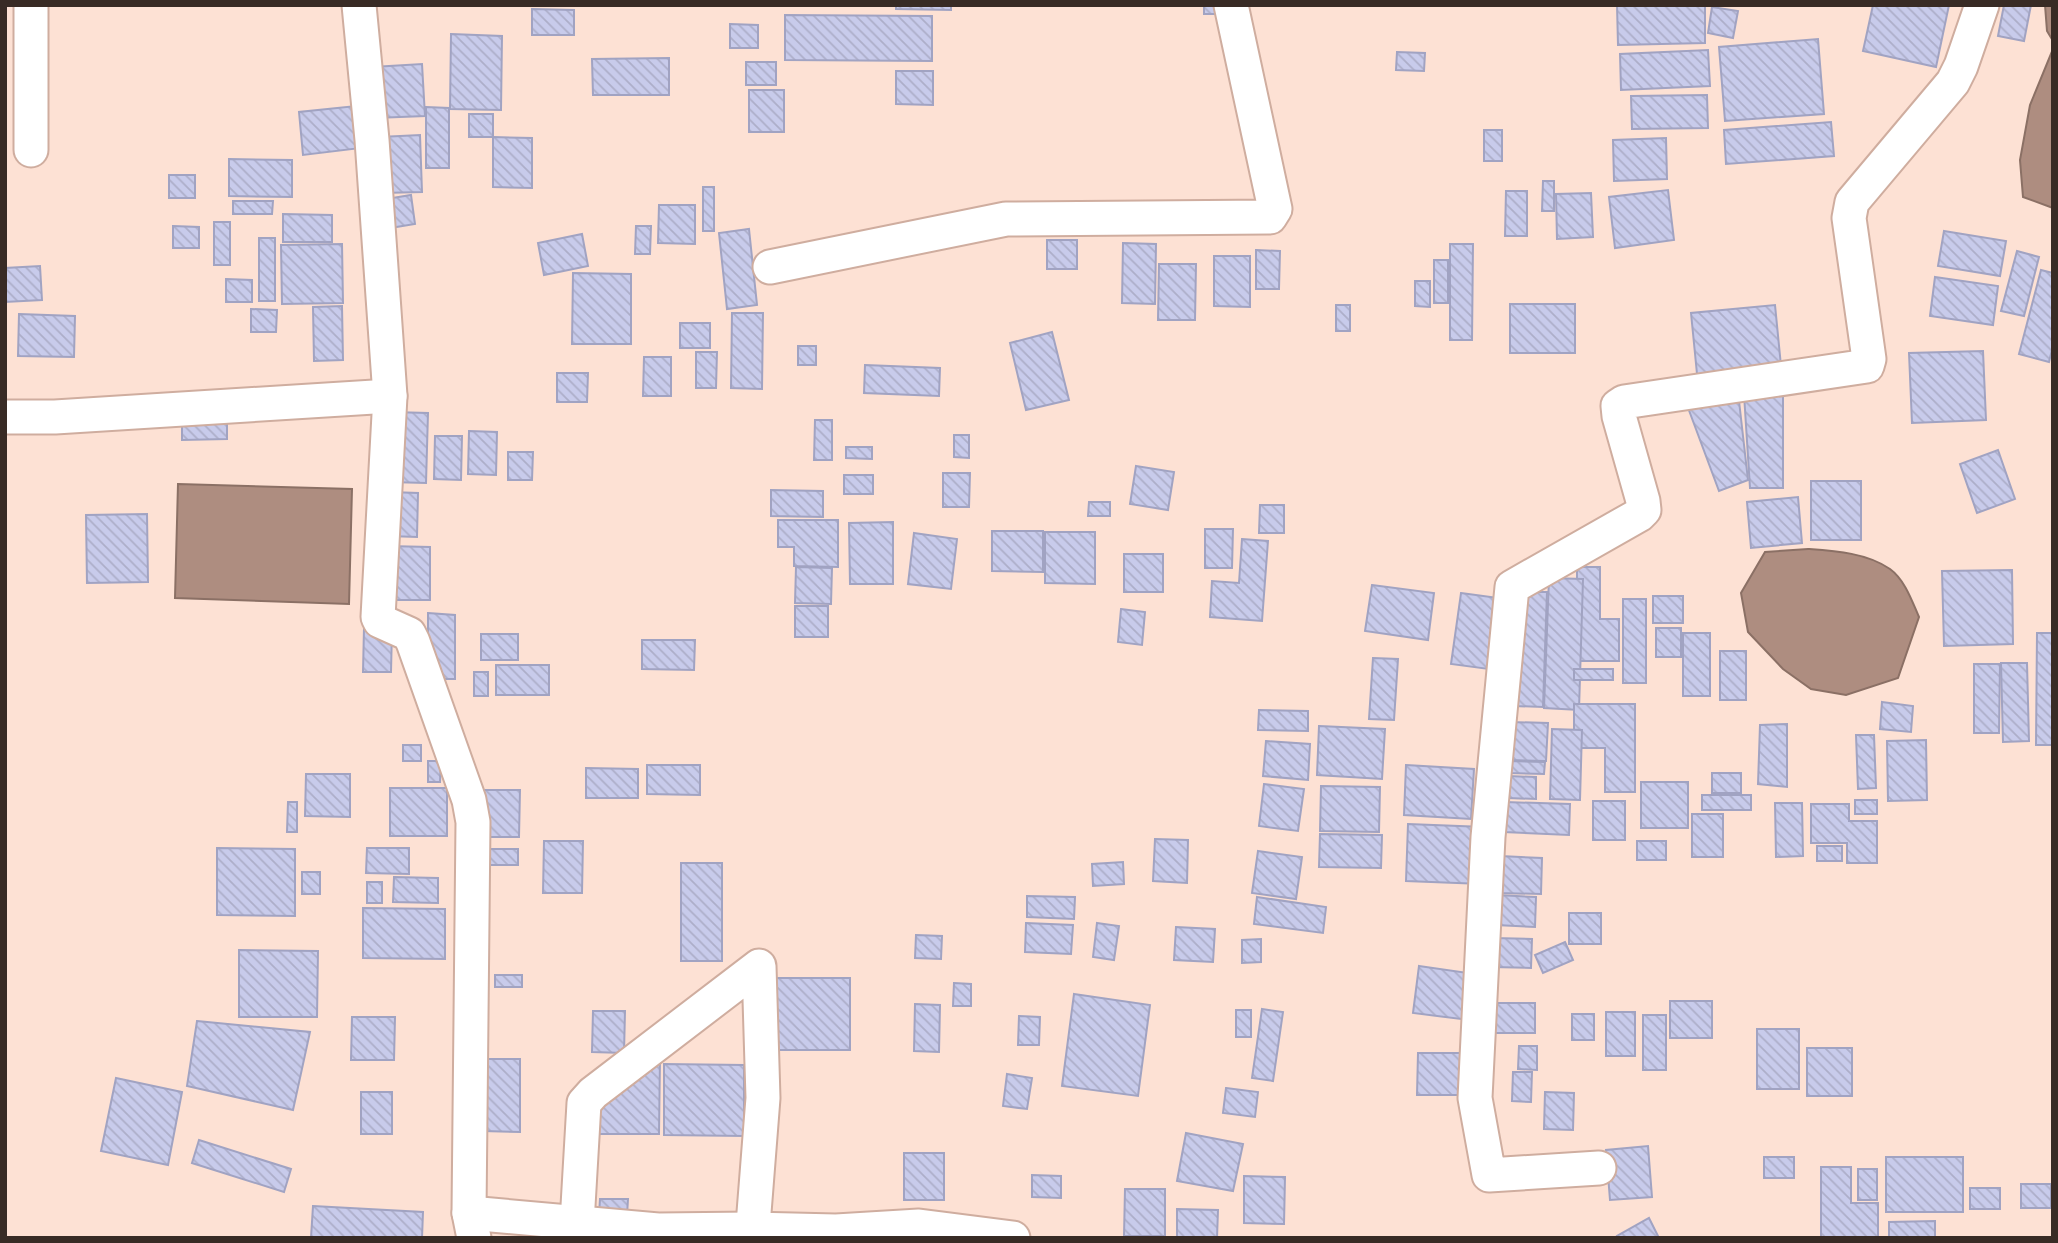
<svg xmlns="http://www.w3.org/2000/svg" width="2058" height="1243" font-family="'Fira Sans',sans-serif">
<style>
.water{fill:#ae8d80;stroke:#8b7065;stroke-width:2}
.building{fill:url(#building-back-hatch);stroke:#a1a3c2;stroke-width:2}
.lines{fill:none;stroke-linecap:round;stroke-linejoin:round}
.minor-casing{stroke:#cfad9f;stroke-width:37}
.minor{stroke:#fff;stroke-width:33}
</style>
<defs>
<pattern id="building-back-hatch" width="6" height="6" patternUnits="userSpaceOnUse" patternTransform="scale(1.75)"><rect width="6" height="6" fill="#c8cbeb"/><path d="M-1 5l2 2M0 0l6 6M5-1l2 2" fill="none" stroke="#adaec9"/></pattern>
</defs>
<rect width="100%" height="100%" fill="#fde1d4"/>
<g class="water">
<path d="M2045 5H2053V41L2047 31Z"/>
<path d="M2053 49V208L2023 197 2020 160 2030 105Z"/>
<path d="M178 484 352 489 349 604 175 598Z"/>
<path d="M1808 549C1836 551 1867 553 1890 569 1905 580 1912 601 1919 617L1898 678 1846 695 1811 689 1783 669 1748 632 1741 593 1765 552Z"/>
</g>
<g class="building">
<path d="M896 5H951V10L896 9Z"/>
<rect x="1204" y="5" width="17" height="9"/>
<path d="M1617 5H1705V43L1618 45Z"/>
<path d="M1873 5H1949L1936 67 1863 51Z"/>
<path d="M2004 5H2031L2024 41 1998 36Z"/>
<path d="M1712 7 1738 11 1733 38 1708 33Z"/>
<path d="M532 9 574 10V35H532Z"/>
<path d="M785 15 932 16V61L785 60Z"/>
<path d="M730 24 758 25V48H730Z"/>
<path d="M451 34 502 36 501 110 450 109Z"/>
<path d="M1818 39 1824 114 1725 121 1719 47Z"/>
<path d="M1708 50 1710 86 1621 90 1620 54Z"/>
<path d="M1397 52 1425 53 1424 71 1396 70Z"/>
<path d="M669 58V95H593L592 59Z"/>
<rect x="746" y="62" width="30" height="23"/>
<path d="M422 64 425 116 375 118 373 67Z"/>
<path d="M896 71H933V105L896 104Z"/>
<rect x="749" y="90" width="35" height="42"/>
<path d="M1707 95 1708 128 1632 129 1631 96Z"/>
<path d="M356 106 361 148 303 155 299 112Z"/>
<path d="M426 107 449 108V168H426Z"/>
<rect x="469" y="114" width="24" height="23"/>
<path d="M1831 122 1834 156 1726 164 1724 130Z"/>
<rect x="1484" y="130" width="18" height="31"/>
<path d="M420 135 422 192 382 193 380 137Z"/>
<path d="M493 137 532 138V188L493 187Z"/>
<path d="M1666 138 1667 179 1614 181 1613 140Z"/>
<path d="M229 159 292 160V197L229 196Z"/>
<rect x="169" y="175" width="26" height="23"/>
<path d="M1543 181H1554V211H1542Z"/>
<rect x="703" y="187" width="11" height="44"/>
<path d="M1668 190 1674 240 1615 248 1609 197Z"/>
<path d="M1506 191H1527V236H1505Z"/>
<path d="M1591 193 1593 237 1557 239 1556 194Z"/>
<path d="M411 195 415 224 390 228 386 199Z"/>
<path d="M233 201H273L272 214H233Z"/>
<path d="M659 205H695V244L658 243Z"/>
<path d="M283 214 332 215V242H283Z"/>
<rect x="214" y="222" width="16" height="43"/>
<path d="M173 226 199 227V248H173Z"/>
<path d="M636 226H651L650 254H635Z"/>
<path d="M749 229 757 305 727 309 719 233Z"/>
<path d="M1944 231 2006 241 2000 276 1938 266Z"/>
<path d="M582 234 588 266 544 275 538 243Z"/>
<rect x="259" y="238" width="16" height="63"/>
<rect x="1047" y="240" width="30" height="29"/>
<path d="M1123 243 1156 244 1155 304 1122 303Z"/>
<path d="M342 244 343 303 282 304 281 245Z"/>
<path d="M1450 244H1473L1472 340H1450Z"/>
<path d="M1256 250 1280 251 1279 289H1256Z"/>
<path d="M2017 251 2039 257 2024 316 2001 311Z"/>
<path d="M1214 256H1250V307L1214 306Z"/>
<rect x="1434" y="260" width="14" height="43"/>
<path d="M1159 264H1196L1195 320H1158Z"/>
<path d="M40 266 42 300 5 302V268Z"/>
<path d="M2041 270 2053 273V346L2049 362 2019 354Z"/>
<path d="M573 273 631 274V344H572Z"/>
<path d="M1935 277 1998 286 1993 325 1930 316Z"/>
<path d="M226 279 252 280V302H226Z"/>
<path d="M1415 281H1430V307L1415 306Z"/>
<rect x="1510" y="304" width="65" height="49"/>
<rect x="1336" y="305" width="14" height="26"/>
<path d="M1775 305 1782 376 1698 384 1691 313Z"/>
<path d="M342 306 343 360 314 361 313 307Z"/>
<path d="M251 309 277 310 276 332H251Z"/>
<path d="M732 313H763L762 389 731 388Z"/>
<path d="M19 314 75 316 74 357 18 356Z"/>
<rect x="680" y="323" width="30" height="25"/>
<path d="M1052 332 1069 400 1026 410 1010 343Z"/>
<rect x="798" y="346" width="18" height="19"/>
<path d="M1983 351 1986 420 1912 423 1909 353Z"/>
<path d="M696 352H717L716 388H696Z"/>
<path d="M644 357H671V396H643Z"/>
<path d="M865 365 940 368 939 396 864 393Z"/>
<path d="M557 373H588L587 402H557Z"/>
<path d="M1738 392 1748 480 1719 491 1687 405Z"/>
<path d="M1744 394 1783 395V488H1750Z"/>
<path d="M392 412 428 413 426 483 390 482Z"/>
<path d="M227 418V439L182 440V419Z"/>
<path d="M815 420H832V460H814Z"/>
<path d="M469 431 497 432 496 475 468 474Z"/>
<path d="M954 435H969V458L954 457Z"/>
<path d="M435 436H462L461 480 434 479Z"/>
<path d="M846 447H872V459L846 458Z"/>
<path d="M1998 450 2015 499 1977 513 1960 464Z"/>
<path d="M508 452H533L532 480H508Z"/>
<path d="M1136 466 1174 472 1168 510 1130 504Z"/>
<path d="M943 473H970L969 507H943Z"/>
<rect x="844" y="475" width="29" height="19"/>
<rect x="1811" y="481" width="50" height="59"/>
<path d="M771 490 823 491V517L771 516Z"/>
<path d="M390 492 418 493 417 537 389 536Z"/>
<path d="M1798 497 1802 543 1751 548 1747 502Z"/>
<path d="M1089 502H1110V516H1088Z"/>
<path d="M1260 505H1284V533H1259Z"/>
<path d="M147 514 148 582 87 583 86 515Z"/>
<path d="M778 520H838V567L794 566V547H778Z"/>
<path d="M893 522V584H850L849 523Z"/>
<path d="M1205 529H1233L1232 568H1205Z"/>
<path d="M992 531H1043V572L992 571Z"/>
<path d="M1045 532H1095V584L1045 583Z"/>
<path d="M914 533 957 539 951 589 908 584Z"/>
<path d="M1242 539 1268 541 1262 621 1210 617 1212 581 1239 583Z"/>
<path d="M387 546 430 547V600H386Z"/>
<rect x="1124" y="554" width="39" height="38"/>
<path d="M796 567 832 568 831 604 795 603Z"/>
<path d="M1577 567H1600V619H1619V661H1577Z"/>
<path d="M2012 570 2013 644 1944 646 1942 571Z"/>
<path d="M1549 578 1583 579 1579 710 1544 708Z"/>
<path d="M1372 585 1434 593 1428 640 1365 631Z"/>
<path d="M1518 592H1547L1543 707 1514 706Z"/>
<path d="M1461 593 1506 599 1496 670 1451 664Z"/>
<rect x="1653" y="596" width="30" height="27"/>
<rect x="1623" y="599" width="23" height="84"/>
<rect x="795" y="606" width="33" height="31"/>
<path d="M1121 609 1145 612 1142 645 1118 642Z"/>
<path d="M428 613 455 615V679H428Z"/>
<path d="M364 628 392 629 391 672H363Z"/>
<rect x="1656" y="628" width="25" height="29"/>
<rect x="1683" y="633" width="27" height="63"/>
<path d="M2037 633H2053V745H2036Z"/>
<rect x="481" y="634" width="37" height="26"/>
<path d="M642 640H695L694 670 642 669Z"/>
<rect x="1720" y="651" width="26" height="49"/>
<path d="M1373 658 1398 659 1394 720 1369 719Z"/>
<path d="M2001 663H2027L2029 741 2003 742Z"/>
<path d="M1974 664H2000L1999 733H1974Z"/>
<rect x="496" y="665" width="53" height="30"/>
<rect x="1574" y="669" width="39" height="11"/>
<rect x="474" y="672" width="14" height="24"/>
<path d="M1882 702 1913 706 1911 732 1880 729Z"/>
<path d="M1574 704H1635V792H1605V748H1574Z"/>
<path d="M1259 710 1308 711V731L1258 730Z"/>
<path d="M1510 722 1548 723 1546 761 1509 760Z"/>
<path d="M1787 724V787L1758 784 1760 725Z"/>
<path d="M1319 726 1385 729 1382 779 1317 775Z"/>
<path d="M1552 729 1582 730 1580 800 1550 799Z"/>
<path d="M1856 735H1874L1876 788 1858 789Z"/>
<path d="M1926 740 1927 800 1888 801 1887 741Z"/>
<path d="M1266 741 1310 744 1308 780 1263 776Z"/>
<rect x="403" y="745" width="18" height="16"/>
<path d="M428 761H441L440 782H428Z"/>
<path d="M1510 761 1545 762 1544 774 1509 773Z"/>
<path d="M647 765H700V795L647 794Z"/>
<path d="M1406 765 1474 769 1471 819 1404 815Z"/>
<path d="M586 768 638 769V798H586Z"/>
<rect x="1712" y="773" width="29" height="20"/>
<path d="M306 774H350V817L305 816Z"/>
<path d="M1508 776 1536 777V799L1508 798Z"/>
<rect x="1641" y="782" width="47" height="46"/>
<path d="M1264 784 1304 789 1298 831 1259 826Z"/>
<path d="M1321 786 1380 787 1379 832 1320 831Z"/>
<rect x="390" y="788" width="57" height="48"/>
<path d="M479 790H520L519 837H479Z"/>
<rect x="1702" y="795" width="49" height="15"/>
<rect x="1855" y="800" width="22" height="14"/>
<rect x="1593" y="801" width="32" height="39"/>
<path d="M288 802H297V832H287Z"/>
<path d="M1505 802 1570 804 1569 835 1504 832Z"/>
<path d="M1775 803H1802L1803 856 1776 857Z"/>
<path d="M1811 804H1849V821H1877V863H1847V843H1811Z"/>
<rect x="1692" y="814" width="31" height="43"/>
<path d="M1408 824 1484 827 1482 884 1406 881Z"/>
<path d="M1320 834 1382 835 1381 868 1319 867Z"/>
<path d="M1155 839 1188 840 1187 883 1153 881Z"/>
<path d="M544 841H583L582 893H543Z"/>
<rect x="1637" y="841" width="29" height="19"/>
<rect x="1817" y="846" width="25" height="15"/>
<path d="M217 848 295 849V916L217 915Z"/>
<path d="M367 848H409V874L366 873Z"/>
<rect x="489" y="849" width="29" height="16"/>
<path d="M1258 851 1302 857 1296 899 1252 893Z"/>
<path d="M1500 856 1542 858 1541 894 1499 893Z"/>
<path d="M1123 862 1124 884 1093 886 1092 864Z"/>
<rect x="681" y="863" width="41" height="98"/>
<rect x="302" y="872" width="18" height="22"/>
<path d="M394 877 438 878V903L393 902Z"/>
<rect x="367" y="882" width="15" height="21"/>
<path d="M1497 895 1536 897 1535 927 1496 925Z"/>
<path d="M1027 896 1075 897 1074 919 1027 917Z"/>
<path d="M1257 897 1326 907 1323 933 1254 924Z"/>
<path d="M363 908 445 909V959L363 958Z"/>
<rect x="1569" y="913" width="32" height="31"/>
<path d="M1026 923 1073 925 1071 954 1025 952Z"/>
<path d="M1097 923 1119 926 1114 960 1093 957Z"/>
<path d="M1176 927 1215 929 1213 962 1174 960Z"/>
<path d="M916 935 942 936 941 959 915 958Z"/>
<path d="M1493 938 1532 939 1531 968 1492 967Z"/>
<path d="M1261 939V962L1242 963V940Z"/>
<path d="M1565 942 1573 960 1543 973 1535 955Z"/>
<path d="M239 950 318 951 317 1017H239Z"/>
<path d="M1419 966 1475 974 1469 1020 1413 1013Z"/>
<rect x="495" y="975" width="27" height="12"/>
<rect x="770" y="978" width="80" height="72"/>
<path d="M954 983 971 984V1006H953Z"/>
<path d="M1074 994 1150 1005 1138 1096 1062 1086Z"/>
<rect x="1670" y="1001" width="42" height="37"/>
<rect x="1490" y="1003" width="45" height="30"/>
<path d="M915 1004 940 1005 939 1052 914 1051Z"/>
<path d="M1262 1009 1283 1012 1273 1081 1252 1078Z"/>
<rect x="1236" y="1010" width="15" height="27"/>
<path d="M593 1011H625L624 1053 592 1052Z"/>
<rect x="1606" y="1012" width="29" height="44"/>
<rect x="1572" y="1014" width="22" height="26"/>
<rect x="1643" y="1015" width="23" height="55"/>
<path d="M1019 1016 1040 1017 1039 1045H1018Z"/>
<path d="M352 1017H395L394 1060H351Z"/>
<path d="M197 1021 310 1032 293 1110 187 1086Z"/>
<rect x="1757" y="1029" width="42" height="60"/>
<path d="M1519 1046H1537V1070L1518 1069Z"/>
<rect x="1807" y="1048" width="45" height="48"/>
<path d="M1418 1053H1471V1095H1417Z"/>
<path d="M484 1059H520V1132L483 1131Z"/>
<path d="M660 1059 659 1134H589V1112Z"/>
<path d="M664 1064 744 1065V1136L664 1135Z"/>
<path d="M1513 1072H1532L1531 1102 1512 1101Z"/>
<path d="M1007 1074 1032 1078 1027 1109 1003 1106Z"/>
<path d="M116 1078 182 1092 168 1165 101 1151Z"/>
<path d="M1226 1088 1258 1092 1255 1117 1223 1113Z"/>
<rect x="361" y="1092" width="31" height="42"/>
<path d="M1545 1092 1574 1093 1573 1130 1544 1129Z"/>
<path d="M1186 1133 1243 1144 1233 1191 1177 1181Z"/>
<path d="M199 1140 291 1169 284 1192 192 1163Z"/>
<path d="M1648 1146 1652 1197 1610 1200 1606 1150Z"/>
<rect x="904" y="1153" width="40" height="47"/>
<rect x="1764" y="1157" width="30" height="21"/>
<rect x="1886" y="1157" width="77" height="55"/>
<path d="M1821 1167H1851V1203H1878V1238H1821Z"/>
<rect x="1858" y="1169" width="19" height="31"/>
<path d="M1032 1175 1061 1176V1198L1032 1197Z"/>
<path d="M1244 1176 1285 1177 1284 1224 1244 1223Z"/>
<rect x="2021" y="1184" width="30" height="24"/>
<rect x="1970" y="1188" width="30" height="21"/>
<path d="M1125 1189H1165V1236H1124Z"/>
<path d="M600 1199H628L627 1215H599Z"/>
<path d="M313 1206 423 1212 422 1238H311Z"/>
<path d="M1177 1209 1218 1210 1217 1238H1177Z"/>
<path d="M1649 1218 1659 1238H1618L1617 1236Z"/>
<path d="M1935 1221V1238H1889V1222Z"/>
</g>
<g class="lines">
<defs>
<g id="minor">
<path d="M359 5 372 140 390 396 378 617 380 621 409 634 413 642 469 800 473 822 469 1213 474 1238"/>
<path d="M31 150V5"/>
<path d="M770 267 1006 219 1270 217 1275 209 1231 5"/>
<path d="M5 417H55L390 396"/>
<path d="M1599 1168 1489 1175 1475 1098 1488 837 1512 587 1639 515 1644 510 1643 501 1619 416 1618 406 1624 402 1867 366 1869 359 1849 218 1852 202 1953 82 1961 66 1982 5"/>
<path d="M469 1213 658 1230 752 1229 836 1231 919 1226 1013 1238"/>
<path d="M577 1223 584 1103 593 1093 759 966 763 1098 752 1238"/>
</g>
</defs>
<use href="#minor" class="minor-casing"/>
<use href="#minor" class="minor"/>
</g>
<rect width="2058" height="1243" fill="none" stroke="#382b25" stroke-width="14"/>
</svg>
